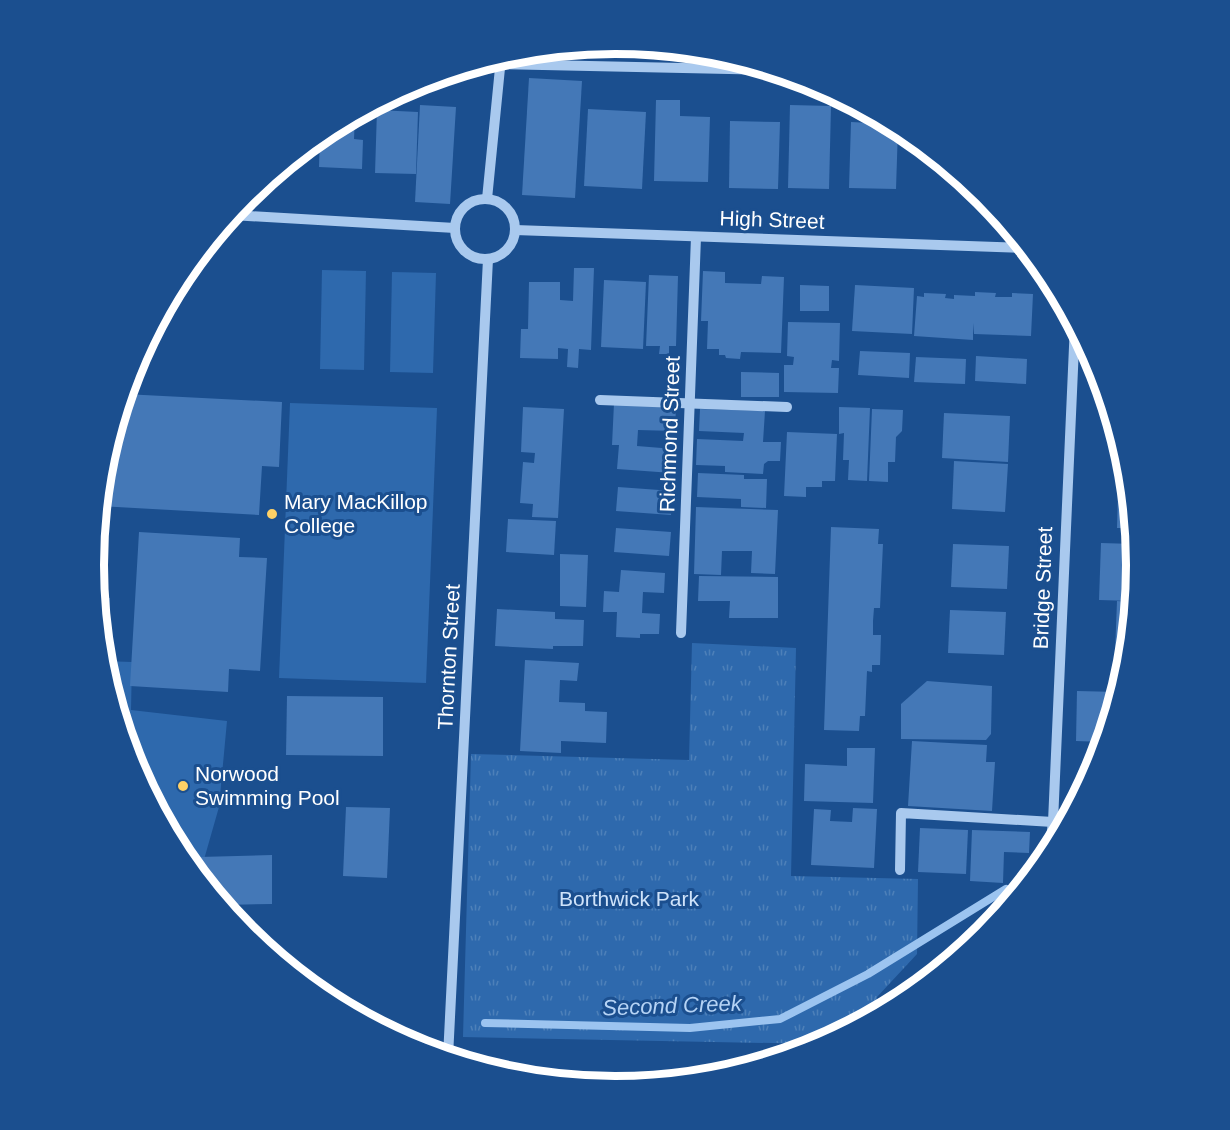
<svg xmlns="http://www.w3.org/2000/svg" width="1230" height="1130" font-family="Helvetica,sans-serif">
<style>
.park{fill:url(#park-tufts)}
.pitch{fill:#2e69ad}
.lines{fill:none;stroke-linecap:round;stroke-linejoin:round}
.stream{stroke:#9cc4f0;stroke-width:8}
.building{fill:#4478b7}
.minor{stroke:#a9c9ee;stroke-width:10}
.poi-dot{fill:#ffd166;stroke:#1b4f8f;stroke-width:2}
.labels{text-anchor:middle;stroke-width:6;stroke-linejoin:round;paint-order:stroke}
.street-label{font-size:21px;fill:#fff;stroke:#1b4f8f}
.poi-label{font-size:21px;fill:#fff;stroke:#1b4f8f;text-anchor:start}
.park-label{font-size:21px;fill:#cfe3fa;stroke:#1b4f8f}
.water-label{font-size:22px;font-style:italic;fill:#b5d3f5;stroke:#1b4f8f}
.rim{fill:none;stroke:#fff;stroke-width:8}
</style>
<defs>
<pattern id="park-tufts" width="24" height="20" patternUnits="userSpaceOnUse" patternTransform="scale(1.5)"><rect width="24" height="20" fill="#2e69ad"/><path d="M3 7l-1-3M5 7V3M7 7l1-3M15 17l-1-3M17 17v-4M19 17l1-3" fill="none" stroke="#4d80b9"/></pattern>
</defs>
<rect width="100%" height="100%" fill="#1b4f8f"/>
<path class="park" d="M692 643 796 648 791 876 918 879 917 954 877 997 876 1014 820 1044 463 1037 471 754 689 760Z"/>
<g class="pitch">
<path d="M322 270 366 271 364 370 320 369Z"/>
<path d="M392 272 436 273 433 373 390 372Z"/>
<path d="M290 403 437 408 426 683 279 678Z"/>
<path d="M103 661 132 662 131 710 227 721 219 807 199 877 181 854 133 764Z"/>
</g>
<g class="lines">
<path class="stream" d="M485 1023 690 1028 780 1019 868 974 1006 889"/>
</g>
<g class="building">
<path d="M612 44 611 51 564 50V49Z"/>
<path d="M529 78 582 81 575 198 522 195Z"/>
<path d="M656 100H680V116L710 117 708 182 654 181Z"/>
<path d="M420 105 456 107 450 204 415 202Z"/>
<path d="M790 105 831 106 829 189 788 188Z"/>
<path d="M588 109 646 112 642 189 584 186Z"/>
<path d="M377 110 418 112 416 174 375 173Z"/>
<path d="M355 115 354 139 363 140 362 169 319 167 320 135Z"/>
<path d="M730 121 780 122 778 189 729 188Z"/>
<path d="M851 122 890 124 898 128 896 189 849 188Z"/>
<path d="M316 139V153H299Z"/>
<path d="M968 184 984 196 988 202 968 201Z"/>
<path d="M574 268H594L591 350 579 349 578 368 567 367 568 349 558 348V359L520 358 521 329H528L529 282H560V300L573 301Z"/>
<path d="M703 271 725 272V283L761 284 762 276 784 277 781 353 741 352 740 359 726 358 725 355H719V349H707L708 321H701Z"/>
<path d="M649 275 678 276 676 346H669V354H659L660 346H646Z"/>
<path d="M604 280 646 282 643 349 601 347Z"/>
<path d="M800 285 829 286V311H800Z"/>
<path d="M855 285 914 288 912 334 852 331Z"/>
<path d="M975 292 996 293 995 297H1012V293L1033 294 1031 336 974 334 973 323V340L914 336 917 296 924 297V293L946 294 945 298 954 299V295L975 296Z"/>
<path d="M788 322 840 323 839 361 832 360 831 368H839L838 393 784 392V365H793L794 357 787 356Z"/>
<path d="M860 351 910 353 909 378 858 375Z"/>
<path d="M976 356 1027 359 1026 384 975 381Z"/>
<path d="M916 357 966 359 965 384 914 382Z"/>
<path d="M741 372 779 373V397H741Z"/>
<path d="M124 394 282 402 279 467 262 466 259 515 99 506 104 463Z"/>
<path d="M614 403 676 406 675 431 638 430 637 446 674 449 672 473 617 469 619 445H612Z"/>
<path d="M523 407 564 409 558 518 532 517 533 504 520 503 523 462 534 463 535 453 521 452Z"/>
<path d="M839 407 870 408 867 481 848 480 849 460H843L844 433 839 434Z"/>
<path d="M700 409 765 411 763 442H781L780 461H768L764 464 763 474 725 472V466L696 465 697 439 743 441 744 433 699 431Z"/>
<path d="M872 409 903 410 902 431 896 437 895 462H888V482L869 481Z"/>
<path d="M944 413 1010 416 1008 462 942 458Z"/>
<path d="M787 432 837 434 835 481H822V487H806V497L784 496Z"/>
<path d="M954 461 1008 464 1005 512 952 509Z"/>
<path d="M698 473 744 475V479H767L766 508 741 507V499L697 497Z"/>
<path d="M618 487 673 491 671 515 616 511Z"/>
<path d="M1118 493H1129L1133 528H1117Z"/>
<path d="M696 507 778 510 775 574 751 573 752 551H722L721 575 694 574Z"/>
<path d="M508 519 556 521 554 555 506 552Z"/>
<path d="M831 527 879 529 878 544H883L880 608H874L873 621V635H881L880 665H872V672L867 671 865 716H860L859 731 824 730Z"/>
<path d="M616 528 671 532 669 556 614 552Z"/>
<path d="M139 532 240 538 239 557 267 558 260 671 229 669 228 692 130 686Z"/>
<path d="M1101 543 1134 544 1136 565 1133 601 1099 600Z"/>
<path d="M953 544 1009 546 1007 589 951 587Z"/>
<path d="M560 554 588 555 586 607 560 606Z"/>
<path d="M621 570 665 573 664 593 643 592 642 613 660 614 659 634H640V638L616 637 617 612H603L604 591 619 592Z"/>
<path d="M699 576 778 577V618H729L730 601H698Z"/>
<path d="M97 597 110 598 107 644 101 643Z"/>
<path d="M1117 601 1133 602 1126 667 1123 678H1114Z"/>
<path d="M497 609 555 612V619L584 620 583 646H553V649L495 646Z"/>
<path d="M950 610 1006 612 1004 655 948 653Z"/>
<path d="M525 660 579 663 577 681 560 680 559 702 585 703V711L607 712 606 743 561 741V753L520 751Z"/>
<path d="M927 681 992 686 991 734 986 740 901 739V704Z"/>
<path d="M1077 691 1119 692 1104 742 1076 741Z"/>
<path d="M287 696 383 697V756L286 755Z"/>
<path d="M912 741 987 745 986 762H995L992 811 908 806Z"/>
<path d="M847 748H875L873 803 804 801 805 764 847 766Z"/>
<path d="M346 807 390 808 387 878 343 876Z"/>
<path d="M853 808 877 809 874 868 811 865 814 809 831 810 830 821 852 822Z"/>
<path d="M920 828 968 830 966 874 918 872Z"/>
<path d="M972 830 1030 832 1029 853 1004 852 1003 883 970 881Z"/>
<path d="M272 855V904L223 905 199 876V857Z"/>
</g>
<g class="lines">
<g class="minor">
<path d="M501 64 772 70"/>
<path d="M487 199 501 58"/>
<circle cx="485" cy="229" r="30"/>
<path d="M231 215 455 228"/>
<path d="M515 230 1027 248"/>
<path d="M600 400 787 407"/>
<path d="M681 633 696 237"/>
<path d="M1049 854 1053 822 1075 324"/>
<path d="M900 870 901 813 1053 822"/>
<path d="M448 1057 488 259"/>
</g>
</g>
<g class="poi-dot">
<circle cx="272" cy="514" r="6"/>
<circle cx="183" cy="786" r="6"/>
</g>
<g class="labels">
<g class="street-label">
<text transform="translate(772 220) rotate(2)" y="7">High Street</text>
<text transform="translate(670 434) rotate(-88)" y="7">Richmond Street</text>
<text transform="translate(1043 588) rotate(-88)" y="7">Bridge Street</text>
<text transform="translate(449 657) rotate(-87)" y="7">Thornton Street</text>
</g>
<g class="poi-label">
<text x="284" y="509">Mary MacKillop<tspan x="284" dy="24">College</tspan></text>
<text x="195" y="781">Norwood<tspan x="195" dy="24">Swimming Pool</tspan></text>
</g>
<g class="park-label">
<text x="629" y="906">Borthwick Park</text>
</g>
<g class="water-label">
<text transform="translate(672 1005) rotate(-2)" y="8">Second Creek</text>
</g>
</g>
<path d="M0 0H1230V1130H0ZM104 565a511 511 0 1 1 1022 0a511 511 0 1 1-1022 0Z" fill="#1b4f8f" fill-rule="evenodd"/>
<path class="rim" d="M104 565a511 511 0 1 1 1022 0a511 511 0 1 1-1022 0Z"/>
</svg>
